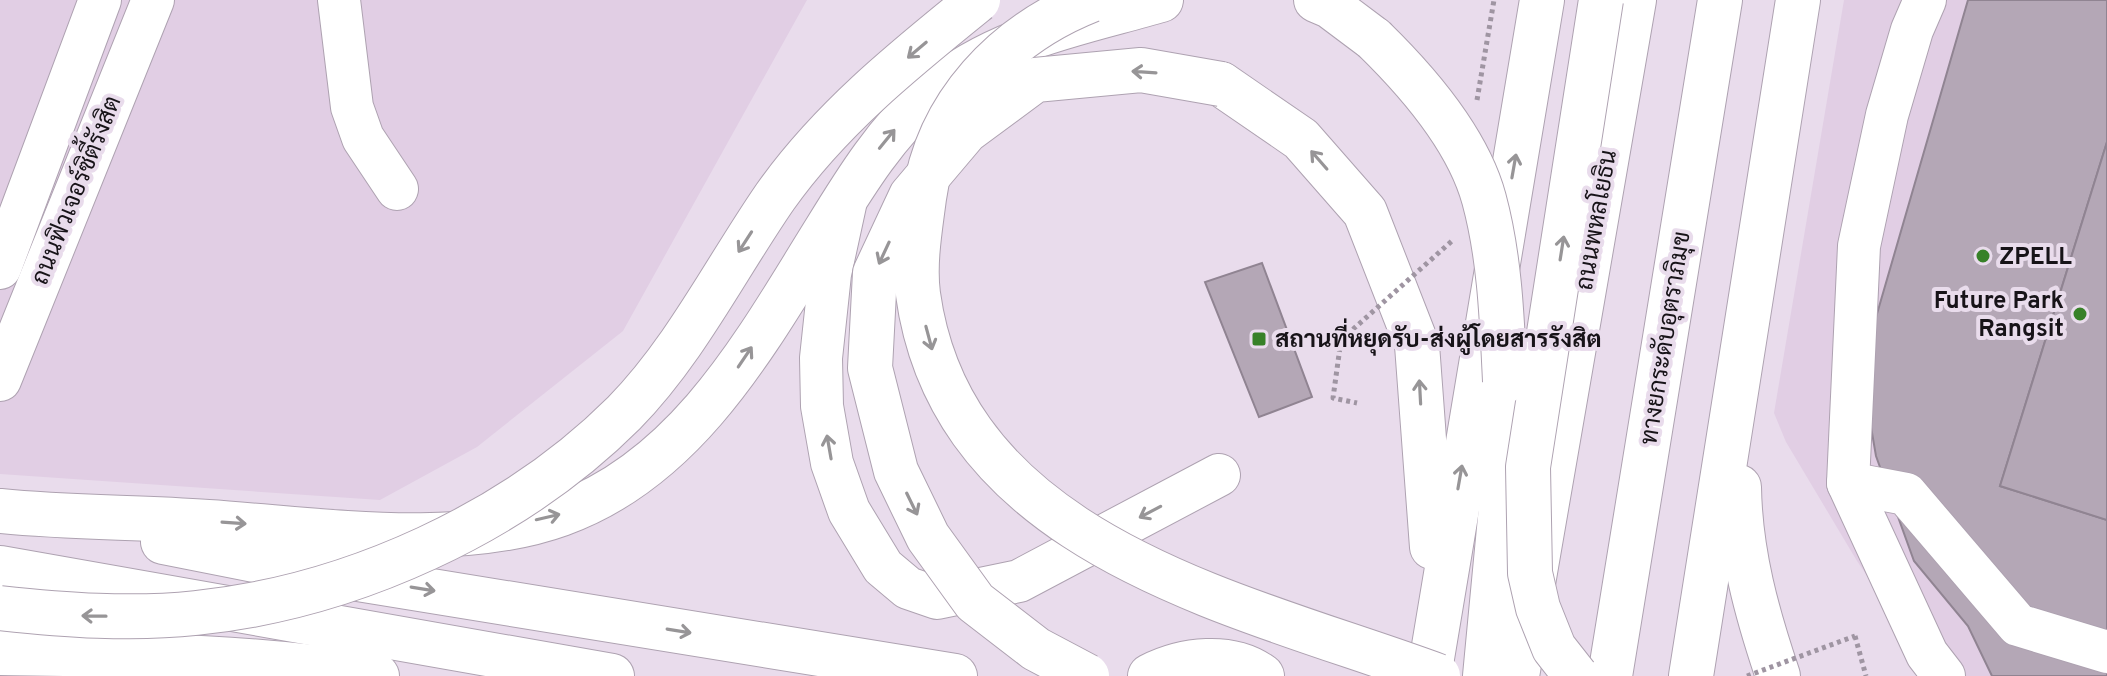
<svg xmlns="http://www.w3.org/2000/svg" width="2107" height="676" font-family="Overpass,Sarabun,sans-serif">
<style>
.built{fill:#e1cee4}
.building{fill:#b4a7b6;stroke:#908492;stroke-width:2}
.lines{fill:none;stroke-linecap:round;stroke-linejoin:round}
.minor-casing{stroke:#aea2b1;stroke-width:44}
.major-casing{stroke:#aea2b1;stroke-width:46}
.highway-casing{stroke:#aea2b1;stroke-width:46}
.path{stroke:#9f95a2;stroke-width:5;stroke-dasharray:4 4;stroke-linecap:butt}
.minor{stroke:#fff;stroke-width:42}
.major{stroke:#fff;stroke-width:44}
.highway{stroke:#fff;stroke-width:44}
.major-bridge-casing{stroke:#aea2b1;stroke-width:46;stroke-linecap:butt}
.highway-bridge-casing{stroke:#aea2b1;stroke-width:46;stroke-linecap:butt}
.path-bridge{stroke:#9f95a2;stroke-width:5;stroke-dasharray:4 4;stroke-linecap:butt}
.major-bridge{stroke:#fff;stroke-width:44}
.highway-bridge{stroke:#fff;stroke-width:44}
.oneway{stroke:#979597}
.poi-dot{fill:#378128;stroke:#e9dcec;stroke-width:3}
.labels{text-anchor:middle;stroke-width:8;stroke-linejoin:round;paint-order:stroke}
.street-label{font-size:24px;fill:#171318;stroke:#e9dcec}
.poi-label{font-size:24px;font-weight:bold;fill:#171318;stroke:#e9dcec;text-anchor:start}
</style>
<rect width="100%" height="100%" fill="#e9dcec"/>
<g class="built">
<path d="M0 0H807L623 331 477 447 380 500 0 474Z"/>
<path d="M1844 0H2107V676H1935L1857 561 1786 442 1774 413Z"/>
</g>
<g class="building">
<path d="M1968 0H2107V142L2000 486 2107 520V676H1992L1968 626 1914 561 1876 456 1861 369Z"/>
<path d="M2107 142V520L2000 486Z"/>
<path d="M1262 263 1312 397 1259 417 1205 282Z"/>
</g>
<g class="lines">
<defs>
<g id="minor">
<path d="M339 0 352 107 363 138 397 189"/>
<path d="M1925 0 1912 30 1887 115 1859 246 1848 483 1927 654 1944 676"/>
<path d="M845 205 830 274 821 358 822 406 832 463 849 511 883 567 908 588 937 598 1019 581 1219 475"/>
<path d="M0 268 100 0"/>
<path d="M0 380 153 0"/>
<path d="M1848 483 1906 494 2018 625 2107 652"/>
</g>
<g id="major">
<path d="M1221 84 1301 139 1365 212 1417 345 1432 547"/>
<path d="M1739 487C1740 553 1757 614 1778 676"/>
<path d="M0 511C69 518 139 517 208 522 318 529 456 552 561 514 689 468 758 339 826 230 856 181 887 131 931 93 997 37 1081 23 1161 0"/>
<path d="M163 542 315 572 955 676"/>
<path d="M0 568 612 676"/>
<path d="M0 653C126 655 252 655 377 676"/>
<path d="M1150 676C1183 659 1231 653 1262 676"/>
<path d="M1429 676 1542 0"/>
<path d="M1691 676 1798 0"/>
</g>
<g id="highway">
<path d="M1316 0 1330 6 1374 39"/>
<path d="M1485 676 1502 497 1505 381"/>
<path d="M1517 676 1634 0"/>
<path d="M1610 676 1720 0"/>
</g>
</defs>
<use href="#minor" class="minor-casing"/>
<use href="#major" class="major-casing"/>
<use href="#highway" class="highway-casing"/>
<g class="path">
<path d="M1341 340 1333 398 1357 403"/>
<path d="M1855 636 1866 676"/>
</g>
<use href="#minor" class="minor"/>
<use href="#major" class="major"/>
<use href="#highway" class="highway"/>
<defs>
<g id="major-bridge">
<path d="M0 608C65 615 131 620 196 613 351 597 514 523 624 413 685 351 726 268 775 197 830 119 905 59 978 0"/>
<path d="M1087 676 1036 649 975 602 928 537 896 471 870 368 875 273 911 196 966 131 1035 80 1141 70 1221 84"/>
</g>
<g id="highway-bridge">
<path d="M1091 0C1005 34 937 104 924 198 920 229 914 263 918 294 953 547 1240 603 1438 676"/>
<path d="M1374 39C1417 81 1468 140 1484 199 1500 258 1502 320 1505 381"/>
<path d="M1576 676 1554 648 1538 608 1530 573 1528 467 1601 0"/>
</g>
</defs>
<use href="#major-bridge" class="major-bridge-casing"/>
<use href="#highway-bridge" class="highway-bridge-casing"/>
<g class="path-bridge">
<path d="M1477 100 1494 0"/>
<path d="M1341 340 1453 240"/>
<path d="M1747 676 1855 636"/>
</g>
<use href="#major-bridge" class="major-bridge"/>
<use href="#highway-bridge" class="highway-bridge"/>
</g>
<defs><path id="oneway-shaft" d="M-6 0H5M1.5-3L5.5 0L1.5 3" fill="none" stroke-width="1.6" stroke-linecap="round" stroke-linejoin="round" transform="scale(2)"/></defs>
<g class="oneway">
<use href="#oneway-shaft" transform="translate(917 50) rotate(140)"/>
<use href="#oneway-shaft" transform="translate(1144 72) rotate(-176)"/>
<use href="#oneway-shaft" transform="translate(887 139) rotate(-51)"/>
<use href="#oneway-shaft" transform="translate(1319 160) rotate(-131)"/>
<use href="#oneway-shaft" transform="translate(1514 166) rotate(-80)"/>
<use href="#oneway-shaft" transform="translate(745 242) rotate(123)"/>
<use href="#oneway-shaft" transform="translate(1562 248) rotate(-81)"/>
<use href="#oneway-shaft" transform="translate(884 253) rotate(115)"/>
<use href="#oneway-shaft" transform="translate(929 338) rotate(75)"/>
<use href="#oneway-shaft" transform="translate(745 357) rotate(-56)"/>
<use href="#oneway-shaft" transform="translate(1420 392) rotate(-93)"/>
<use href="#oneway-shaft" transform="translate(829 447) rotate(-100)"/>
<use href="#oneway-shaft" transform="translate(1460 477) rotate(-80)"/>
<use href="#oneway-shaft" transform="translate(912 504) rotate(64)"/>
<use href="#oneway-shaft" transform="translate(1150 512) rotate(152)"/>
<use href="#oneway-shaft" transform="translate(548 517) rotate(-13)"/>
<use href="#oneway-shaft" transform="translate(234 523) rotate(4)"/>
<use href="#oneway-shaft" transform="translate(423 589) rotate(9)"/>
<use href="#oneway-shaft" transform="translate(94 616) rotate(-179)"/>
<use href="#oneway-shaft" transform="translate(679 631) rotate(9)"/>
</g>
<g class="poi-dot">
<circle cx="1983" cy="256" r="8"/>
<circle cx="2080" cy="314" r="8"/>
<rect x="1251" y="331" width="16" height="16" rx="4"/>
</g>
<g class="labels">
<g class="street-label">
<text transform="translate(76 190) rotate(-68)" y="8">ถนนฟิวเจอร์ซิตี้รังสิต</text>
<text transform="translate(1596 220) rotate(-80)" y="8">ถนนพหลโยธิน</text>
<text transform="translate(1665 338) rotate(-81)" y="8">ทางยกระดับอุตราภิมุข</text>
</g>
<g class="poi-label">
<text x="1999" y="264">ZPELL</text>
<text x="2064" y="308" text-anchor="end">Future Park<tspan x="2064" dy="28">Rangsit</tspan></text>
<text x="1275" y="347">สถานที่หยุดรับ-ส่งผู้โดยสารรังสิต</text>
</g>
</g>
</svg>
